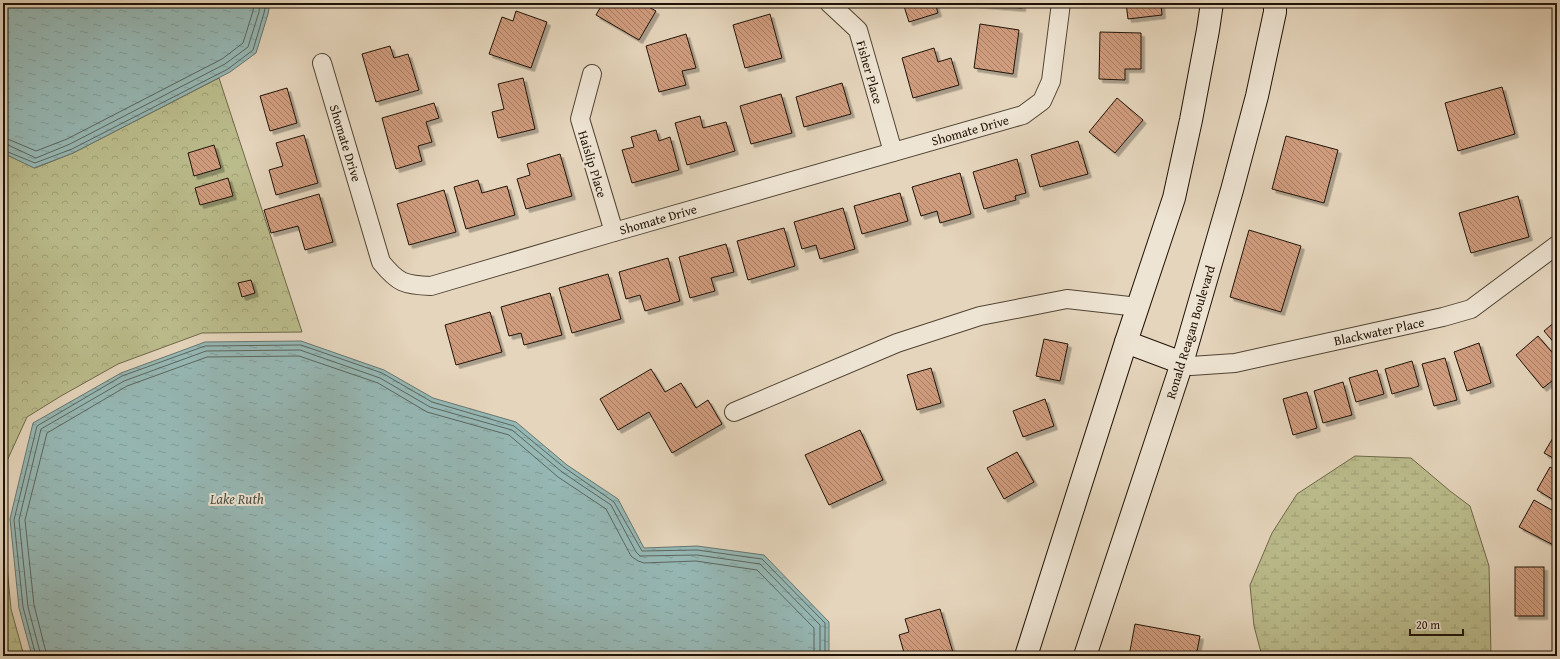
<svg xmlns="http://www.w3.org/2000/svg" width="1560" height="659" font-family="'Gentium Book Plus',serif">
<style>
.forest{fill:url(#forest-crowns);stroke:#6e6849}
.wetland{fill:url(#wetland-marsh);stroke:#6e6849}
.water{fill:url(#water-ripples);stroke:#67766f}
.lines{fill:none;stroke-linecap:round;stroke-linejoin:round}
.shore{stroke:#5b665e;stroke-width:1}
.building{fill:url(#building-back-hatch);stroke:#201306;filter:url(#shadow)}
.minor-casing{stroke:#514434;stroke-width:20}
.secondary-casing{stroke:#201306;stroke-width:24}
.minor{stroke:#eee4d3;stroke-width:18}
.secondary{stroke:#eee4d3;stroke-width:22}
.labels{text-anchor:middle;stroke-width:4;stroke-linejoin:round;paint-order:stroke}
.street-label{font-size:13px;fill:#201306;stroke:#eee4d3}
.water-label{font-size:14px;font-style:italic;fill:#494d43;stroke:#eee4d3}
</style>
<defs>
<pattern id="forest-crowns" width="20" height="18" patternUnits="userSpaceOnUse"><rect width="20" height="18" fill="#bbbc8c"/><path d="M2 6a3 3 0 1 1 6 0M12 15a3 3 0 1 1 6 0" fill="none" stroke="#a0a177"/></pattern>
<pattern id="wetland-marsh" width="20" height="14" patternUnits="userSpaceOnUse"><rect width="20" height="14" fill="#bbbc8c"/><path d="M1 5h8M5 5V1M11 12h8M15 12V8" fill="none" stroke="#a0a177"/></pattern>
<pattern id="water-ripples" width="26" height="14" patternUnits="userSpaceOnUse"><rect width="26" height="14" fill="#96b8b5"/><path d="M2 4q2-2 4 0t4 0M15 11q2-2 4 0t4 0" fill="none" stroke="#819d9a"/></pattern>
<pattern id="building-back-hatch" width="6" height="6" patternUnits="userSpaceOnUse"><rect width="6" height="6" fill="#d09c7e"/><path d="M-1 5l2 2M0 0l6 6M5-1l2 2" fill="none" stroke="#a87e65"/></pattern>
<filter id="shadow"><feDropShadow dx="3.5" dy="3.5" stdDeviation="0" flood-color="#0004"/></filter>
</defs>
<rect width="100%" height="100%" fill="#e5d5bc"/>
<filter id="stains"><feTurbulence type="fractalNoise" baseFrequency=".005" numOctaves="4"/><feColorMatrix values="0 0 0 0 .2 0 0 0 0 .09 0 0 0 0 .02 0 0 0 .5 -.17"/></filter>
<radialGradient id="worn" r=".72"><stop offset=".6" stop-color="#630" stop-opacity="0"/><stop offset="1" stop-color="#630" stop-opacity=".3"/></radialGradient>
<path class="forest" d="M219 78 302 332 202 333 118 364 61 396 27 417 6 463 7 496 3 515V153L35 168 73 153Z"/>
<g class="wetland">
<path d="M1355 456 1411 458 1450 491 1470 506 1489 566 1491 656H1262L1254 626 1250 585 1272 533 1297 494Z"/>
<path d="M4 535 11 609 24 656H3Z"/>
</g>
<g class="water">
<path d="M3 3H270L268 14 256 53 230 72 73 153 34 168 3 153Z"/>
<path d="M301 341 384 370 433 398 516 422 567 465 618 499 644 548 697 546 764 555 829 622V656H32L19 608 10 519 33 423 121 373 205 342Z"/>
</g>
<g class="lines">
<g class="shore">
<path d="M3 139 10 140 36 151 67 139 222 59 243 43 253 11 254 3"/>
<path d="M3 145H8L36 158 70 144 225 64 248 47 259 12 260 3"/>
<path d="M3 150 35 163 72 149 228 69 253 50 264 13 266 3"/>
<path d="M36 656 23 607 14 520 37 426 122 376 205 346 301 345 382 373 432 402 514 426 565 468 614 502 642 551 697 550 762 559 825 623V656"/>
<path d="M41 656 28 607 19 520 41 429 124 381 206 351 300 350 380 378 430 407 512 430 562 472 611 505 636 552 640 556 697 555 760 564 820 625V656"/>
<path d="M47 656 34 605 25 520 47 433 127 386 207 357 299 356 378 383 427 412 509 435 558 477 606 509 631 556 638 561 644 563 696 561 757 570 814 628V656"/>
</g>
</g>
<g class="building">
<path d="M603 3H642L656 11 639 40 596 15Z"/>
<path d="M903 3H935L938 13 909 22Z"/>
<path d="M975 3H1022V8L975 4Z"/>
<path d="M1126 3H1161L1162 15 1128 19Z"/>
<path d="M516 11 547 22 531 68 489 54 502 17 513 21Z"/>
<path d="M770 14 782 58 745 68 733 25Z"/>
<path d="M980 24 1019 30 1013 74 974 68Z"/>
<path d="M1100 32 1141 33V69H1125V80L1099 79Z"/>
<path d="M686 34 696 68 682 71 686 85 659 92 646 46Z"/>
<path d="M390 46 394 58 408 54 419 90 376 102 362 54Z"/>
<path d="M934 48 938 62 951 58 959 85 913 98 902 58Z"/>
<path d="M523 78 535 129 498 138 492 112 504 109 498 84Z"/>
<path d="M842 83 851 114 804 127 796 97Z"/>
<path d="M1502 87 1515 134 1458 151 1445 103Z"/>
<path d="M287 88 297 123 270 131 260 96Z"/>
<path d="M781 94 792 133 751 144 740 106Z"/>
<path d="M1117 98 1143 120 1115 153 1089 132Z"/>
<path d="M434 103 439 118 426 122 432 142 418 146 422 161 396 169 382 118Z"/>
<path d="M700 116 703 128 726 122 735 151 687 165 675 123Z"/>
<path d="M656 130 659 141 670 137 679 170 632 183 622 150 634 147 631 137Z"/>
<path d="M304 135 318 183 276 195 269 170 283 166 276 143Z"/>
<path d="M1286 136 1338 150 1324 203 1272 189Z"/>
<path d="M1078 141 1088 174 1040 187 1031 155Z"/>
<path d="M214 145 221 168 194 176 188 153Z"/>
<path d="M560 154 572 196 526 209 517 179 530 175 527 164Z"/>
<path d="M1017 159 1026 193 1015 196 1016 200 984 209 973 172Z"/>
<path d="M960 173 971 214 940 223 937 211 921 216 912 187Z"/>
<path d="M228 178 233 196 200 205 195 188Z"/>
<path d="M478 180 482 193 507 186 515 215 466 229 454 187Z"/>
<path d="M444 190 456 232 409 245 397 204Z"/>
<path d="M900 193 908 221 862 234 854 206Z"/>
<path d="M319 194 333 242 305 250 298 226 271 233 264 210Z"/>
<path d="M1518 196 1529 237 1471 253 1459 213Z"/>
<path d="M843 208 855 249 820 259 816 245 802 249 794 222Z"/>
<path d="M784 228 795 266 748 280 737 241Z"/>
<path d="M1249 230 1301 246 1281 312 1230 297Z"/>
<path d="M726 244 734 272 711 278 715 291 690 298 679 257Z"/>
<path d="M668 258 680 301 645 311 640 295 626 299 619 272Z"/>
<path d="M608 274 621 319 572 333 559 288Z"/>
<path d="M251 280 255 293 242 297 238 283Z"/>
<path d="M550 293 562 335 524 345 521 333 509 336 501 307Z"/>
<path d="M490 312 502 352 456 365 445 325Z"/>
<path d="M1557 320V346L1544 331Z"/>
<path d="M1538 336 1557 358V377L1543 388 1516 355Z"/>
<path d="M1044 339 1068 344 1060 381 1036 376Z"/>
<path d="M1479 343 1491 383 1467 391 1454 352Z"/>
<path d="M1445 358 1457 400 1434 406 1422 364Z"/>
<path d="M1412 361 1419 386 1392 394 1385 369Z"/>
<path d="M931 368 941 403 917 410 907 375Z"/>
<path d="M651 369 665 392 681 383 696 408 708 400 722 424 672 453 649 412 618 430 600 399Z"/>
<path d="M1377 370 1384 394 1356 402 1349 378Z"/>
<path d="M1343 382 1352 415 1323 423 1314 391Z"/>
<path d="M1307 392 1317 428 1293 435 1283 399Z"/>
<path d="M1045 399 1054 426 1023 437 1013 411Z"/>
<path d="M860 430 883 480 829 505 805 455Z"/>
<path d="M1557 431V460L1544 453Z"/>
<path d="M1017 452 1034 482 1004 499 987 468Z"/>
<path d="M1550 467 1557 471V502L1537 490Z"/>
<path d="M1534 500 1557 513V547L1519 527Z"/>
<rect x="1515" y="567" width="29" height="49"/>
<path d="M940 609 954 656H905L899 635 909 632 905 619Z"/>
<path d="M1135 624 1200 636 1196 656H1129Z"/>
</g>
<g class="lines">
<defs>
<g id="minor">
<path d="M829 3 858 30 893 152"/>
<path d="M322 63 381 262C398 283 404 285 431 286L614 232 1023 115 1042 101 1051 81 1061 3"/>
<path d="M592 74 580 119 614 232"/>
<path d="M1182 363 1191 366 1235 363 1443 317 1471 309 1557 245"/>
<path d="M734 412 897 343 980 316 1067 299 1138 307"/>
</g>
<g id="secondary">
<path d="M1126 342 1182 363"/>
<path d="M1026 656 1126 342 1174 198 1191 120 1208 30 1212 3"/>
<path d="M1085 656 1182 363 1232 190 1257 96 1275 12V3"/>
</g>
</defs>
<use href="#minor" class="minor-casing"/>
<use href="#secondary" class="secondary-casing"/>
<use href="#minor" class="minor"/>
<use href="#secondary" class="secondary"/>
</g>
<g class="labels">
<g class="street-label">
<text transform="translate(870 72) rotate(74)" y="5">Fisher Place</text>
<text transform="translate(970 130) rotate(-16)" y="5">Shomate Drive</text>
<text transform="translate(346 143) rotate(73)" y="5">Shomate Drive</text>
<text transform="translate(593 164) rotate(73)" y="5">Haislip Place</text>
<text transform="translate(658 219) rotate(-16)" y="5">Shomate Drive</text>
<text transform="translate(1379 331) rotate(-12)" y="5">Blackwater Place</text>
<text transform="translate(1190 332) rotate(-73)" y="5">Ronald Reagan Boulevard</text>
</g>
<g class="water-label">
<text x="237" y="504">Lake Ruth</text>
</g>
</g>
<rect width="1560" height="659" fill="none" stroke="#e5d5bc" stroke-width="16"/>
<rect x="4" y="4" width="1552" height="651" fill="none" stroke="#201306" stroke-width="2"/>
<rect x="8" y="8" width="1544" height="643" fill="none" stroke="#201306"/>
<path d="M1410 629v6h53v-6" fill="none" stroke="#201306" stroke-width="2"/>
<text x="1416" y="629" font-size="12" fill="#201306" stroke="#eee4d3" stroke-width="3" paint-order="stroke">20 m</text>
<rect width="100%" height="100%" filter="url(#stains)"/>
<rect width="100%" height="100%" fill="url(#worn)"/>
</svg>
